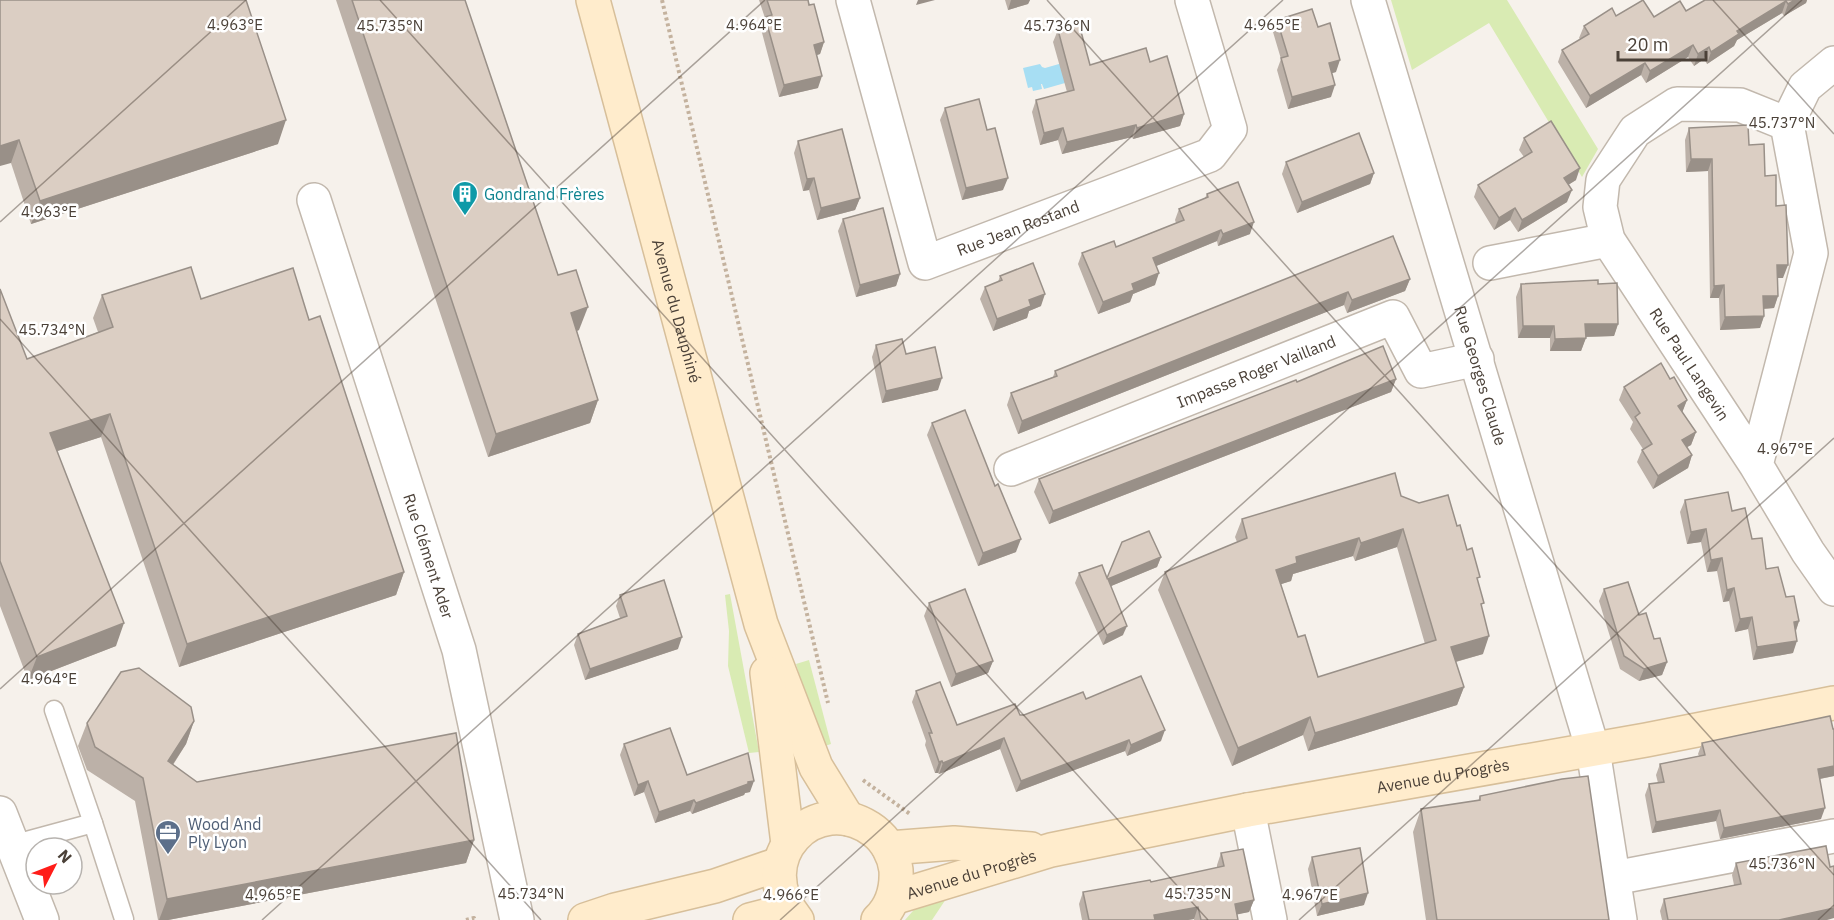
<svg xmlns="http://www.w3.org/2000/svg" width="1834" height="920" font-family="'IBM Plex Sans',sans-serif">
<style>
.green{fill:#d9ebb3}
.water{fill:#a7def3}
.lines{fill:none;stroke-linecap:round;stroke-linejoin:round}
.lane-casing{stroke:#c2b8ad;stroke-width:21}
.street-casing{stroke:#c2b8ad;stroke-width:36}
.secondary-casing{stroke:#d7bf9a;stroke-width:36}
.path{stroke:#c4b29e;stroke-width:4;stroke-dasharray:3 3;stroke-linecap:butt}
.lane{stroke:#fff;stroke-width:18}
.street{stroke:#fff;stroke-width:33}
.secondary{stroke:#ffeccc;stroke-width:33}
.wall{fill:#bcb1a8;fill-rule:evenodd}
.shaded-wall{fill:#999088}
.building{fill:#dbcec3;stroke:#999088;stroke-width:1.5;fill-rule:evenodd}
.ticks{fill:none;stroke:#4b4138;stroke-width:1.5;stroke-opacity:0.45}
.labels{text-anchor:middle;stroke-width:5;stroke-linejoin:round;paint-order:stroke}
.culture-label{font-size:16px;fill:#0d838f;stroke:#fff;text-anchor:start}
.street-label{font-size:16px;fill:#4b4138;stroke:#fff}
.service-label{font-size:16px;fill:#4e5e75;stroke:#fff;text-anchor:start}
.ticks-label{font-size:15px;text-anchor:middle;fill:#4b4138;stroke:#fff;stroke-width:5;stroke-linejoin:round;paint-order:stroke}
</style>
<rect width="100%" height="100%" fill="#f6f1eb"/>
<g class="green">
<path d="M1391 0H1507L1598 149 1582 177 1489 23 1412 70Z"/>
<path d="M730 594 759 752 749 753 728 666 729 631 725 595Z"/>
<path d="M809 660 831 744 822 747 796 664Z"/>
<path d="M948 896 932 920H905L919 904Z"/>
</g>
<path class="water" d="M1066 62 1072 81 1044 89 1042 84H1041L1042 89 1033 91 1032 87 1028 88 1023 68 1040 64 1042 67 1045 68Z"/>
<g class="lines">
<defs>
<g id="lane">
<path d="M54 710 93 823"/>
<path d="M12 845 93 823 124 919"/>
</g>
<g id="street">
<path id="s1" d="M853 0 925 263 1210 155 1230 129 1192 0"/>
<path id="s2" d="M1368 0 1593 750 1620 920"/>
<path d="M1787 124 1805 87 1834 63"/>
<path id="s3" d="M314 200 459 650 517 920"/>
<path d="M1490 263 1608 240"/>
<path id="s4" d="M1756 465 1811 253 1787 124 1740 105 1677 104 1635 131 1603 180 1600 207 1608 240 1756 465 1808 552 1834 589"/>
<path id="s5" d="M1011 469 1393 317 1421 371 1477 359"/>
<path d="M1248 810 1270 920"/>
<path d="M0 813 42 920"/>
<path d="M1614 878 1834 836"/>
</g>
<g id="secondary">
<path id="s6" d="M593 0 761 624 816 767 848 819"/>
<path d="M767 673 788 844"/>
<path d="M889 848 954 843 1031 849"/>
<path id="s7" d="M893 898 1051 850 1248 810 1646 740 1834 703"/>
<path d="M585 920 615 910 715 886 779 864"/>
<path d="M750 920 788 910"/>
<path d="M797 920C746 859 816 788 874 831 886 840 894 855 896 870 897 889 892 907 878 920"/>
</g>
</defs>
<use href="#lane" class="lane-casing"/>
<use href="#street" class="street-casing"/>
<use href="#secondary" class="secondary-casing"/>
<g class="path">
<path d="M662 0 828 703"/>
<path d="M863 780 910 814"/>
<path d="M466 920 474 918 475 920"/>
</g>
<use href="#lane" class="lane"/>
<use href="#street" class="street"/>
<use href="#secondary" class="secondary"/>
</g>
<g class="wall">
<path d="M0 0 278 144 31 224 11 163Z"/>
<path d="M336 0H465L558 275 579 330 577 331 598 400 590 423 488 457Z"/>
<path d="M759 0H808L824 42 820 54 817 55 818 88 779 97 761 29 765 18Z"/>
<path d="M1005 0H1030L1028 4 1008 10Z"/>
<path d="M1705 0H1807L1806 3 1784 16 1782 13 1737 40 1734 46 1707 64 1704 59 1694 66 1688 57 1646 83 1641 75 1586 108 1558 62 1562 50 1580 39 1579 38 1584 26 1616 16 1654 17 1686 11Z"/>
<path d="M1277 20 1318 27 1336 72 1332 73 1331 97 1288 109 1277 70 1281 59 1273 32Z"/>
<path d="M1058 30 1090 65 1150 62 1184 114 1180 126 1133 139 1132 137 1062 154 1058 140 1040 145 1032 112 1036 100 1067 92 1053 42Z"/>
<path d="M945 108 1003 190 962 200 940 120Z"/>
<path d="M1689 128 1749 145 1765 176 1776 206 1783 278H1778V296L1774 308 1764 309V316L1760 328 1720 330 1719 298H1710L1708 171 1686 172 1685 140Z"/>
<path d="M1524 138 1576 180 1568 185 1567 202 1518 232 1510 220 1494 230 1474 197 1478 185 1524 157 1519 150Z"/>
<path d="M798 141 860 198 855 210 817 220 809 190 803 191 794 153Z"/>
<path d="M1286 162 1374 173 1370 184 1297 213 1282 174Z"/>
<path d="M1207 194 1250 234 1218 246 1217 241 1156 266 1155 285 1133 294 1130 302 1098 314 1078 264 1082 253 1116 247 1176 223 1175 220 1179 209 1205 198Z"/>
<path d="M843 219 900 274 896 286 856 297 838 231Z"/>
<path d="M1393 236 1410 279 1405 291 1347 313 1344 305 1018 434 1007 405 1011 393 1053 377 1055 371Z"/>
<path d="M1000 276 1041 306 1029 311 1027 318 993 331 980 299 985 287 998 282Z"/>
<path d="M1521 284H1598L1618 324 1614 336 1586 337 1581 351H1550V338H1518L1516 297Z"/>
<path d="M0 289 27 359 98 332 93 318 102 295 201 299 309 320 404 572 396 595 179 667 101 437 57 451 116 646 28 680 0 606Z"/>
<path d="M876 345 906 354 938 390 882 403 872 357Z"/>
<path d="M1396 379 1391 392 1049 524 1034 492 1039 479 1297 382Z"/>
<path d="M1670 379 1687 400 1682 412 1696 432 1691 445 1687 447 1692 455 1688 468 1653 489 1637 462 1642 450 1643 449 1630 429 1633 422 1619 400 1624 387Z"/>
<path d="M932 423 1016 552 978 566 927 435Z"/>
<path d="M1401 496 1457 526 1467 550 1478 583 1482 609 1483 654 1456 662 1464 687 1457 705 1308 751 1303 735 1232 766 1158 590 1165 572 1237 542 1235 537 1242 519ZM1397 547 1425 644 1318 677 1298 637 1281 584 1291 581 1293 574 1353 556 1355 561Z"/>
<path d="M1685 500 1732 511 1752 539 1766 569 1786 597 1799 621 1796 631 1793 653 1753 660 1748 629 1735 632 1729 601 1723 602 1717 571 1707 572 1701 542 1687 544 1680 512Z"/>
<path d="M1161 557 1157 567 1111 586 1123 635 1103 645 1075 583 1079 573 1107 578Z"/>
<path d="M1604 589 1639 615 1654 639 1667 662 1662 675 1639 681 1620 669 1599 601Z"/>
<path d="M620 595 678 649 585 680 574 645 578 634 620 618 616 606Z"/>
<path d="M929 603 993 661 988 673 951 687 924 616Z"/>
<path d="M916 691 957 725 1024 715 1086 699 1161 741 1127 756 1125 751 1016 792 1000 749 939 774 938 773H935L925 745 926 741 912 702Z"/>
<path d="M194 721 186 744 173 765 197 782 474 840 466 863 168 920H158L135 801 87 770 78 746 87 723Z"/>
<path d="M1834 729V776L1820 779 1821 819 1720 839 1716 821 1652 833 1645 795 1649 784 1658 783 1656 775 1660 764 1699 756 1698 754 1702 743Z"/>
<path d="M624 744 687 775 750 792 745 793 744 795 692 814 690 811 655 823 644 792 634 796 620 755Z"/>
<path d="M1480 796 1609 920H1426L1413 832 1421 809 1478 801Z"/>
<path d="M1221 853 1254 900 1249 912 1237 914 1238 920H1194V919L1188 920H1082L1079 904 1083 892 1151 882 1217 868V865Z"/>
<path d="M1312 857 1364 905 1317 916 1308 869Z"/>
<path d="M1736 863 1827 920H1662L1660 911 1664 899 1734 885 1732 875Z"/>
</g>
<g class="shaded-wall">
<path d="M918 0H935L916 5Z"/>
<path d="M1011 0H1030L1028 4 1008 10Z"/>
<path d="M1795 0H1807L1806 3 1784 16 1788 4Z"/>
<path d="M1786 1 1782 13 1737 40 1734 46 1707 64 1711 52 1737 31Z"/>
<path d="M824 42 820 54 810 57 814 45Z"/>
<path d="M1693 45 1688 57 1646 83 1650 71Z"/>
<path d="M1709 47 1704 59 1694 66 1698 54Z"/>
<path d="M1340 60 1336 72 1325 75 1329 63Z"/>
<path d="M1645 63 1641 75 1586 108 1590 96Z"/>
<path d="M822 76 818 88 779 97 784 85Z"/>
<path d="M1335 85 1331 97 1288 109 1292 97Z"/>
<path d="M1184 114 1180 126 1133 139 1137 128Z"/>
<path d="M286 120 278 144 31 224 40 201Z"/>
<path d="M1136 125 1132 137 1062 154 1067 142Z"/>
<path d="M1063 128 1058 140 1040 145 1044 133Z"/>
<path d="M19 140 11 163 0 166V146Z"/>
<path d="M1691 159H1712L1708 171 1686 172Z"/>
<path d="M1580 168 1576 180 1560 190 1564 178Z"/>
<path d="M1374 173 1370 184 1297 213 1302 202Z"/>
<path d="M814 178 809 190 803 191 807 179Z"/>
<path d="M1008 178 1003 190 962 200 966 188Z"/>
<path d="M1572 190 1567 202 1518 232 1522 220Z"/>
<path d="M860 198 855 210 817 220 821 208Z"/>
<path d="M1515 208 1510 220 1494 230 1499 218Z"/>
<path d="M1254 222 1250 234 1218 246 1223 234Z"/>
<path d="M1221 230 1217 241 1149 269 1153 258Z"/>
<path d="M1777 265H1788L1783 278H1773Z"/>
<path d="M1159 273 1155 285 1133 294 1130 302 1098 314 1103 302 1132 284Z"/>
<path d="M900 274 896 286 856 297 860 285Z"/>
<path d="M1410 279 1405 291 1347 313 1352 300Z"/>
<path d="M1724 285 1719 298H1710L1714 286Z"/>
<path d="M1348 292 1344 305 1018 434 1022 421Z"/>
<path d="M1045 294 1041 306 1029 311 1027 318 993 331 997 319 1029 300Z"/>
<path d="M1763 296H1778L1774 308 1759 309Z"/>
<path d="M588 307 579 330 562 336 571 313Z"/>
<path d="M1764 316 1760 328 1720 330 1725 317Z"/>
<path d="M1585 324H1618L1614 336 1581 337Z"/>
<path d="M1523 326H1554L1550 338H1518Z"/>
<path d="M1586 338 1581 351H1550L1555 339Z"/>
<path d="M942 378 938 390 882 403 886 391Z"/>
<path d="M1396 379 1391 392 1049 524 1053 511Z"/>
<path d="M598 400 590 423 488 457 496 434Z"/>
<path d="M1687 400 1682 413 1678 406Z"/>
<path d="M110 414 101 437 42 456 50 433Z"/>
<path d="M1696 432 1691 445 1678 452 1682 440Z"/>
<path d="M1692 455 1688 468 1653 489 1658 476Z"/>
<path d="M1403 529 1397 547 1355 561 1361 543Z"/>
<path d="M1706 529 1701 542 1687 544 1691 532Z"/>
<path d="M1359 538 1353 556 1293 574 1291 581 1269 588 1276 570 1296 557Z"/>
<path d="M1021 539 1016 552 978 566 983 553Z"/>
<path d="M1161 557 1157 567 1104 589 1108 579Z"/>
<path d="M1722 558 1717 571 1707 572 1711 560Z"/>
<path d="M404 572 396 595 179 667 187 644Z"/>
<path d="M1734 588 1729 601 1723 602 1727 590Z"/>
<path d="M1752 617 1748 629 1735 632 1740 619Z"/>
<path d="M1799 621 1795 633 1794 622Z"/>
<path d="M124 623 116 646 28 680 37 657Z"/>
<path d="M1127 626 1123 635 1103 645 1107 635Z"/>
<path d="M1489 636 1483 654 1444 665 1451 647Z"/>
<path d="M682 637 678 649 585 680 590 669Z"/>
<path d="M1797 641 1793 653 1753 660 1757 647Z"/>
<path d="M993 661 988 673 951 687 956 674Z"/>
<path d="M1667 662 1662 675 1639 681 1644 669Z"/>
<path d="M1464 687 1457 705 1308 751 1315 733Z"/>
<path d="M1310 717 1303 735 1232 766 1238 748Z"/>
<path d="M194 721 186 744 160 784 168 761Z"/>
<path d="M1165 730 1161 741 1127 756 1131 745Z"/>
<path d="M1004 738 1000 749 939 774 943 763Z"/>
<path d="M1129 740 1125 751 1016 792 1021 781Z"/>
<path d="M942 761 938 773H935L939 762Z"/>
<path d="M1834 766V776L1814 780 1818 769Z"/>
<path d="M648 781 644 792 634 796 638 785Z"/>
<path d="M754 781 750 792 745 793 744 795 692 814 696 803 748 782Z"/>
<path d="M694 800 690 811 655 823 659 812Z"/>
<path d="M1825 808 1821 819 1720 839 1724 828Z"/>
<path d="M1720 810 1716 821 1652 833 1656 822Z"/>
<path d="M474 840 466 863 168 920H159L167 899Z"/>
<path d="M1368 893 1364 905 1317 916 1322 904Z"/>
<path d="M1254 900 1249 912 1230 916 1235 904Z"/>
<path d="M1198 907 1194 919 1188 920H1153L1154 915Z"/>
<path d="M1834 908V918L1827 920H1779Z"/>
</g>
<g class="building">
<path d="M0 0H246L286 120 40 201 19 140 0 146Z"/>
<path d="M352 0H465L558 275 576 270 588 307 571 313 598 400 496 434Z"/>
<path d="M767 0H808L809 5 814 4 824 42 814 45 822 76 784 85 765 17 772 15Z"/>
<path d="M1643 0 1654 17 1680 1 1686 11 1705 0H1795L1788 4 1786 1 1737 31 1739 34 1711 52 1709 47 1698 54 1693 45 1650 71 1645 63 1590 96 1562 50 1589 34 1584 26 1612 8 1616 16Z"/>
<path d="M1312 9 1318 27 1330 23 1340 60 1329 63 1335 85 1292 97 1281 58 1288 56 1277 20Z"/>
<path d="M1079 24 1090 65 1146 48 1150 62 1167 56 1184 114 1137 128 1136 125 1067 142 1063 128 1044 133 1036 100 1074 90 1058 30Z"/>
<path d="M979 99 987 130 995 128 1008 178 966 188 945 108Z"/>
<path d="M1551 121 1580 168 1564 178 1572 190 1522 220 1515 208 1499 218 1478 185 1532 152 1524 138Z"/>
<path d="M1748 125 1749 145 1764 144 1765 176 1776 175V206L1786 205 1788 265H1777L1778 296H1763L1764 316 1725 317 1724 285 1714 286 1712 159H1691L1689 128Z"/>
<path d="M842 129 860 198 821 208 814 178 807 179 798 141Z"/>
<path d="M1359 133 1374 173 1302 202 1286 162Z"/>
<path d="M1238 182 1254 222 1223 234 1221 230 1153 258 1159 273 1132 284 1134 290 1103 302 1082 253 1114 241 1116 247 1184 220 1179 209 1208 197 1207 194Z"/>
<path d="M883 208 900 274 860 285 843 219Z"/>
<path d="M1393 236 1410 279 1352 300 1348 292 1022 421 1011 393 1057 376 1055 371Z"/>
<path d="M1033 263 1045 294 1029 300 1031 306 997 319 985 287 1002 280 1000 276Z"/>
<path d="M191 267 201 299 293 268 309 320 320 316 404 572 187 644 110 414 50 433 124 623 37 657 0 561V289L27 359 113 327 102 295Z"/>
<path d="M1598 280V284L1617 283 1618 324H1585L1586 338 1555 339 1554 326H1523L1521 284Z"/>
<path d="M902 339 906 354 935 347 942 378 886 391 876 345Z"/>
<path d="M1383 346 1396 379 1053 511 1039 479 1296 380 1297 382Z"/>
<path d="M1661 363 1670 379 1674 377 1687 400 1678 406 1696 432 1682 440 1692 455 1658 476 1642 450 1652 444 1635 417 1640 413 1624 387Z"/>
<path d="M965 410 995 486 998 484 1021 539 983 553 932 423Z"/>
<path d="M1395 473 1401 496 1419 503 1448 495 1457 526 1460 525 1467 550 1472 548 1480 577 1477 578 1484 603 1481 604 1489 636 1451 647 1464 687 1315 733 1310 717 1238 748 1165 572 1247 538 1242 519ZM1403 529 1436 640 1318 677 1305 635 1298 637 1276 570 1297 563 1296 557 1359 538 1361 543Z"/>
<path d="M1728 492 1732 511 1745 508 1752 539 1762 538 1766 569 1778 567 1786 597 1794 596 1799 621 1794 622 1797 641 1757 647 1752 617 1740 619 1734 588 1727 590 1722 558 1711 560 1706 529 1691 532 1685 500Z"/>
<path d="M1149 531 1161 557 1108 579 1127 626 1107 635 1079 573 1102 565 1107 578 1122 542Z"/>
<path d="M664 580 682 637 590 669 578 634 627 616 620 595Z"/>
<path d="M1628 582 1639 615 1646 613 1654 639 1660 638 1667 662 1644 669 1624 656 1604 589Z"/>
<path d="M965 589 993 661 956 674 929 603Z"/>
<path d="M139 668 191 707 194 721 168 761 197 782 456 733 474 840 167 899 143 778 95 747 87 723 121 672Z"/>
<path d="M1141 676 1165 730 1131 745 1129 740 1021 781 1004 738 943 763 942 761 939 762 929 733H932L916 691 940 682 957 725 1015 704 1020 715H1024L1083 692 1086 699Z"/>
<path d="M1830 716 1833 729H1834V766L1818 769 1825 808 1724 828 1720 810 1656 822 1649 784 1664 782 1660 764 1705 755 1702 743Z"/>
<path d="M670 728 687 775 748 753 754 781 748 782V784L696 803 694 800 659 812 648 781 638 785 624 744Z"/>
<path d="M1588 776 1609 920H1437L1421 809 1480 800V796L1562 779Z"/>
<path d="M1826 846 1830 867 1834 866V908L1779 920H1668L1664 899 1741 884 1736 863Z"/>
<path d="M1360 848 1368 893 1322 904 1312 857Z"/>
<path d="M1243 849 1254 900 1235 904 1238 920H1201L1198 907 1154 915 1155 920H1089L1083 892 1150 880 1151 882 1224 866 1221 853Z"/>
</g>
<path class="ticks" d="M380 0 1208 920M1047 0 1834 875M1713 0 1834 134M0 222 246 0M0 319 541 920M0 689 765 0M262 920 1283 0M780 920 1802 0M1299 920 1834 438M1818 920 1834 905"/>
<defs>
<symbol id="building-pin" viewBox="-11 -11 22 30"><path d="M0 17L-7.5 6A9.5 9.5 0 1 1 7.5 6Z" fill="#0f9aa8" stroke="#fff"/><path d="M-4-6H4V6H1V3H-1V6H-4ZM-2.5-4.3h1.7v1.8h-1.7ZM.8-4.3h1.7v1.8H.8ZM-2.5-1h1.7V.8h-1.7ZM.8-1h1.7V.8H.8Z" fill="#fff"/></symbol>
<symbol id="office-pin" viewBox="-11 -11 22 30"><path d="M0 17L-7.5 6A9.5 9.5 0 1 1 7.5 6Z" fill="#5c6f8a" stroke="#fff"/><path d="M-6-3h4V-5.5h4V-3h4V5H-6ZM-1-4.5V-3h2v-1.5ZM-6 0V1H6V0Z" fill="#fff"/></symbol>
</defs>
<g fill-rule="evenodd">
<use href="#building-pin" x="450" y="179" width="30" height="40"/>
<use href="#office-pin" x="153" y="818" width="30" height="40"/>
</g>
<g class="labels">
<g class="culture-label">
<text x="484" y="200">Gondrand Frères</text>
</g>
<g class="street-label">
<text dy="6" stroke="none"><textPath href="#s1" startOffset="372">Rue Jean Rostand</textPath></text>
<text dy="6" stroke="none"><textPath href="#s6" startOffset="322">Avenue du Dauphiné</textPath></text>
<text dy="6" stroke="none"><textPath href="#s4" startOffset="782">Rue Paul Langevin</textPath></text>
<text dy="6" stroke="none"><textPath href="#s5" startOffset="264">Impasse Roger Vailland</textPath></text>
<text dy="6" stroke="none"><textPath href="#s2" startOffset="392">Rue Georges Claude</textPath></text>
<text dy="6" stroke="none"><textPath href="#s3" startOffset="374">Rue Clément Ader</textPath></text>
<text dy="6" stroke="none"><textPath href="#s7" startOffset="564">Avenue du Progrès</textPath></text>
<text dy="6" stroke="none"><textPath href="#s7" startOffset="82">Avenue du Progrès</textPath></text>
</g>
<g class="service-label">
<text x="188" y="830">Wood And<tspan x="188" dy="18">Ply Lyon</tspan></text>
</g>
</g>
<g class="ticks-label">
<text x="235" y="30">4.963°E</text>
<text x="754" y="30">4.964°E</text>
<text x="1272" y="30">4.965°E</text>
<text x="390" y="31">45.735°N</text>
<text x="1057" y="31">45.736°N</text>
<text x="1782" y="128">45.737°N</text>
<text x="49" y="217">4.963°E</text>
<text x="52" y="335">45.734°N</text>
<text x="1785" y="454">4.967°E</text>
<text x="49" y="684">4.964°E</text>
<text x="1782" y="869">45.736°N</text>
<text x="531" y="899">45.734°N</text>
<text x="1198" y="899">45.735°N</text>
<text x="273" y="900">4.965°E</text>
<text x="791" y="900">4.966°E</text>
<text x="1310" y="900">4.967°E</text>
</g>
<g transform="translate(54 866) rotate(48)"><circle r="28" fill="#ffffff" stroke="#b7b3af" stroke-width="1.5"/>
<path d="M0-4.5L10 22L0 15L-10 22Z" fill="#ff1d19"/>
<text y="-9" font-size="16" font-weight="bold" text-anchor="middle" fill="#4b4138">N</text>
</g>
<path d="M1618 51v9h88v-9" fill="none" stroke="#4b4138" stroke-width="3"/>
<text x="1627" y="51" font-size="18" fill="#4b4138" stroke="#ffffff" stroke-width="4.5" paint-order="stroke">20 m</text>
</svg>
